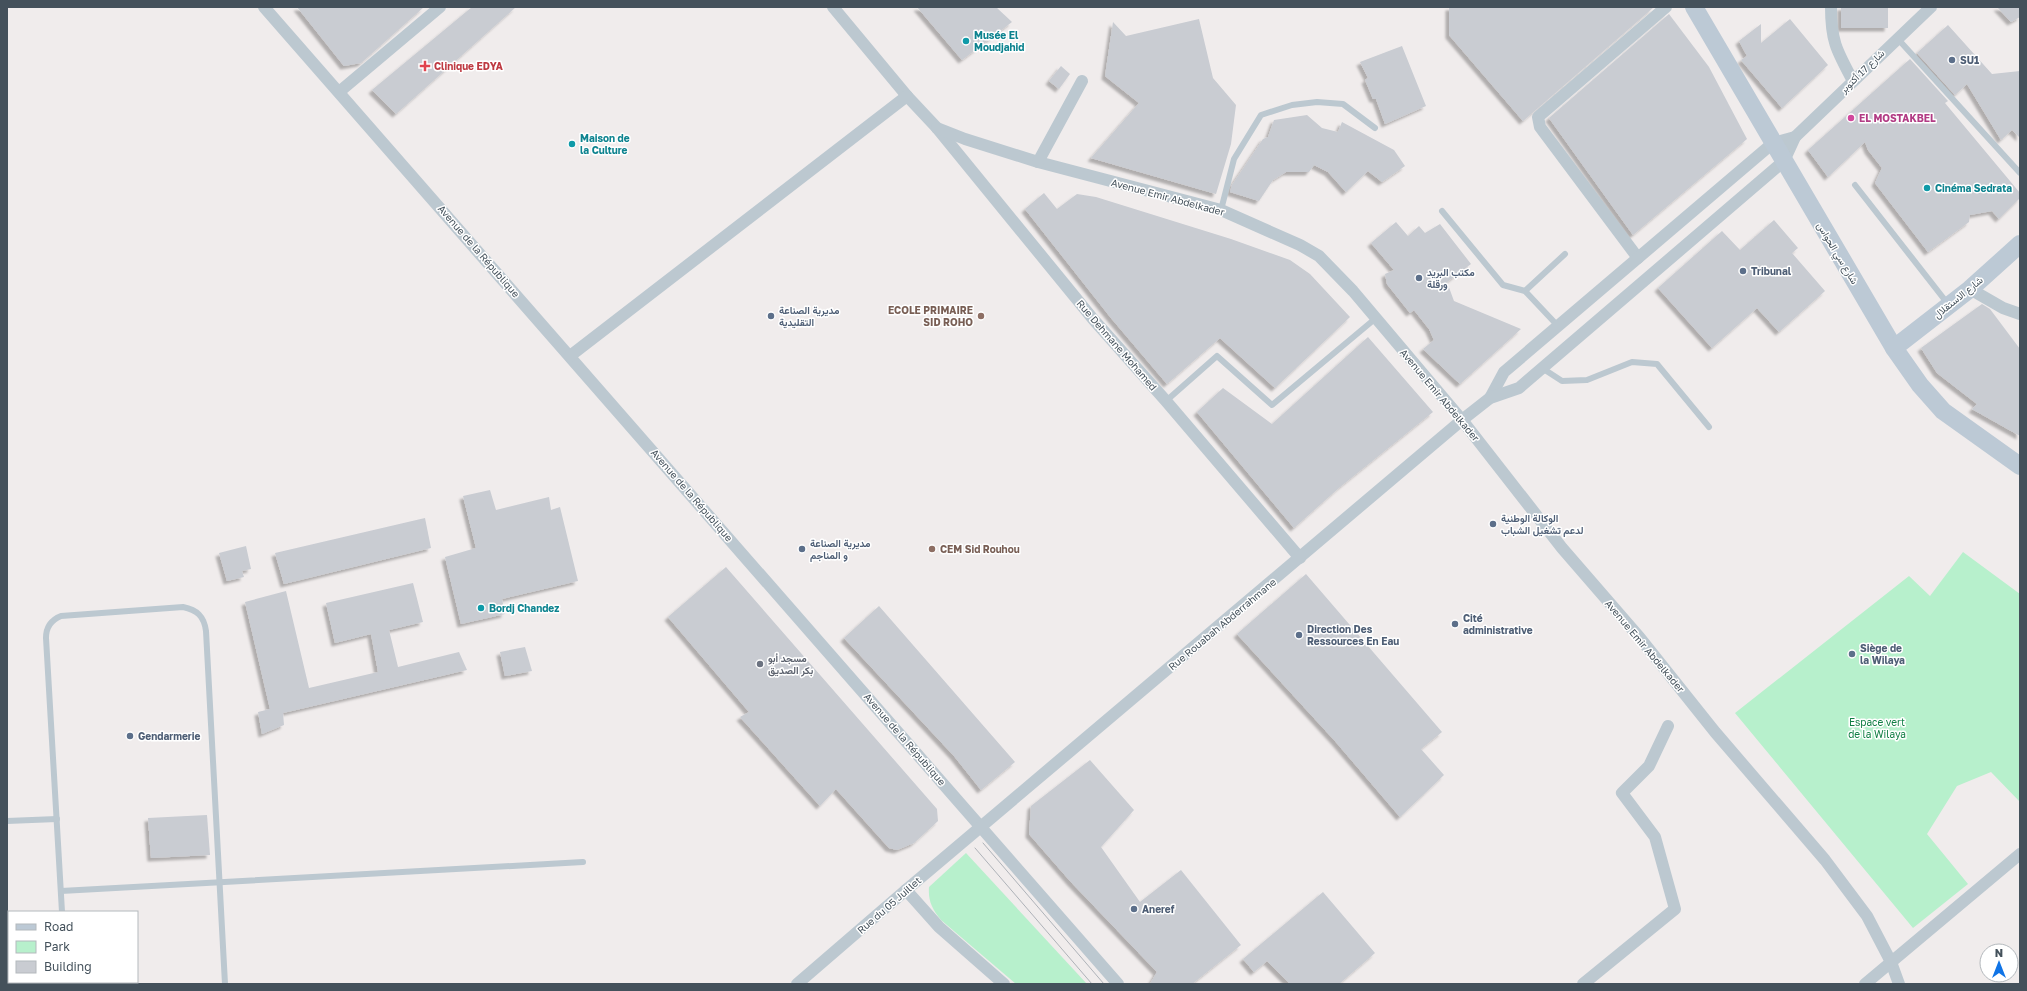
<svg xmlns="http://www.w3.org/2000/svg" width="2027" height="991" font-family="'Golos Text',Vazirmatn,sans-serif">
<style>
.green{fill:#b7f0cc}
.building{fill:#c9ccd2;filter:url(#shadow)}
.lines{fill:none;stroke-linecap:round;stroke-linejoin:round}
.lane{stroke:#bcc8d0;stroke-width:6}
.street{stroke:#bcc8d0;stroke-width:12}
.secondary{stroke:#bcc9d5;stroke-width:18}
.tram{stroke:#aeb2b8;stroke-width:1}
.culture-dot{fill:#0f9aa8;stroke:#fff;stroke-width:1.5}
.service-dot{fill:#5c6f8a;stroke:#fff;stroke-width:1.5}
.health-dot{fill:#e0444e;stroke:#fff;stroke-width:1.5}
.hotel-dot{fill:#d1479c;stroke:#fff;stroke-width:1.5}
.education-dot{fill:#8d6e63;stroke:#fff;stroke-width:1.5}
.worship-dot{fill:#6b7280;stroke:#fff;stroke-width:1.5}
.labels{text-anchor:middle;stroke-width:3;stroke-linejoin:round;paint-order:stroke}
.culture-label{font-size:10px;font-weight:bold;fill:#0d838f;stroke:#fff;text-anchor:start}
.service-label{font-size:10px;font-weight:bold;fill:#4e5e75;stroke:#fff;text-anchor:start}
.health-label{font-size:10px;font-weight:bold;fill:#be3a42;stroke:#fff;text-anchor:start}
.street-label{font-size:10px;fill:#44515b;stroke:#fff}
.hotel-label{font-size:10px;font-weight:bold;fill:#b23c85;stroke:#fff;text-anchor:start}
.education-label{font-size:10px;font-weight:bold;fill:#785e54;stroke:#fff;text-anchor:end}
.worship-label{font-size:10px;font-weight:bold;fill:#5b616d;stroke:#fff;text-anchor:start}
.park-label{font-size:10px;fill:#127f45;stroke:#fff}
</style>
<defs>
<filter id="shadow"><feDropShadow dx="-3.5" dy="3.5" stdDeviation="1" flood-color="#0004"/></filter>
</defs>
<rect width="100%" height="100%" fill="#f0ecec"/>
<g class="green">
<path d="M1963 552 2020 594V802L1991 772 1957 786 1927 834 1968 884 1913 928 1735 713 1909 576 1930 596Z"/>
<path d="M966 853 1087 984H1016L941 920C932 909 928 901 929 887Z"/>
</g>
<g class="building">
<path d="M297 7H424L361 63 344 66Z"/>
<path d="M472 7H516L396 114 372 90Z"/>
<path d="M917 7H996L1012 22 962 60Z"/>
<path d="M1449 7H1654L1523 121 1449 35Z"/>
<rect x="1841" y="7" width="47" height="21"/>
<path d="M1997 7H2020V17L2011 22Z"/>
<path d="M1669 14 1709 67 1747 139 1633 235 1549 118Z"/>
<path d="M1199 19 1213 78 1236 105 1231 144 1216 194 1091 158 1139 103 1105 76 1113 22 1126 36Z"/>
<path d="M1790 19 1828 65 1782 108 1741 60 1747 56 1739 41 1761 24V43Z"/>
<path d="M1948 25 1992 74 2020 71V138L2012 130 2001 140 1967 84 1955 95 1917 53Z"/>
<path d="M1402 46 1426 106 1385 124 1376 99H1373L1365 80 1368 78 1360 62Z"/>
<path d="M1910 59 1948 101 1945 103 2020 193V198L1999 219 1992 211 1970 215 1969 222 1928 252 1875 183 1882 168 1868 150 1865 142 1828 177 1808 150Z"/>
<path d="M1061 66 1070 74 1059 89 1049 81Z"/>
<path d="M1307 115 1322 128 1338 132 1342 122 1394 150 1405 166 1382 182 1368 171 1346 192 1328 172 1314 165 1309 172H1286L1273 180 1259 201 1230 192 1232 185 1263 139 1268 137 1274 120Z"/>
<path d="M1044 193 1057 209 1077 194 1096 197 1231 239 1290 260 1310 274 1350 317 1275 388 1220 338 1167 384 1111 318 1025 209Z"/>
<path d="M1774 220 1798 248 1792 253 1825 291 1779 332 1757 308 1712 348 1658 288 1722 231 1740 250Z"/>
<path d="M1396 222 1408 236 1419 226 1425 233 1440 224 1471 264 1447 282 1454 301 1521 329 1460 384 1423 349 1434 340 1429 329 1414 310 1410 313 1387 284 1385 274 1394 270 1371 243Z"/>
<path d="M1982 304 1990 309 2020 349V436L1972 409 1977 404 1937 373 1921 348Z"/>
<path d="M1368 337 1433 412 1340 487 1294 528 1197 412 1223 388 1272 424Z"/>
<path d="M490 490 496 510 549 497 551 510 560 507 578 581 502 599 505 614 461 624 445 557 476 548 463 496Z"/>
<path d="M425 518 431 548 284 584 275 553Z"/>
<path d="M246 546 251 569 242 571 244 577 227 581 219 553Z"/>
<path d="M726 567 937 809 938 821 914 843 897 850 889 848 836 789 820 806 740 717 749 712 668 617Z"/>
<path d="M1306 574 1442 732 1421 749 1444 775 1400 817 1335 741 1237 634Z"/>
<path d="M413 583 423 622 389 630 398 667 459 652 467 670 283 713 284 725 262 734 258 712 270 709 245 602 286 591 309 688 378 672 371 634 335 643 326 603Z"/>
<path d="M879 606 1015 762 981 790 954 756 844 638Z"/>
<path d="M525 647 532 671 505 676 500 652Z"/>
<path d="M1090 760 1134 810 1101 847 1140 902 1181 870 1241 945 1192 984H1150L1157 972 1070 881 1029 834 1031 806Z"/>
<path d="M207 815 210 855 151 858 148 818Z"/>
<path d="M1323 892 1375 953 1339 984H1290L1267 961 1254 972 1243 959Z"/>
</g>
<g class="lines">
<g class="lane">
<path d="M1897 38 2020 173"/>
<path d="M1855 185 1948 304"/>
<path d="M1221 210 1234 159 1261 115 1292 105 1317 102 1343 104 1375 128"/>
<path d="M1442 211 1503 285 1525 291 1557 325"/>
<path d="M1525 291 1565 254"/>
<path d="M1542 368 1562 381 1587 380 1632 362 1657 364 1709 427"/>
<path d="M1166 401 1217 356 1272 405 1376 318"/>
<path d="M7 821 57 819"/>
<path d="M61 891 583 862"/>
<path d="M62 912 46 638C46 627 51 620 61 616L183 607C197 610 204 616 206 631L225 984"/>
<path d="M65 982V984"/>
</g>
<g class="street">
<path d="M264 7 1118 984"/>
<path d="M833 7 907 96 937 128 1093 319 1166 401 1300 558"/>
<path d="M1831 7C1831 42 1837 51 1853 81"/>
<path d="M339 92 440 7"/>
<path d="M937 128 965 139 1038 162 1221 210 1300 245 1319 256 1353 291 1462 420 1562 548 1640 638 1715 732 1825 860 1867 916 1891 962 1899 984"/>
<path d="M1038 162 1082 81"/>
<path d="M1638 258 1540 127 1538 117 1666 7"/>
<path d="M1970 289 2003 308 2020 314"/>
<path d="M570 356 907 96"/>
<path d="M1490 398 1504 372 1773 143 1795 137"/>
<path d="M906 890 939 927 1004 984"/>
<path d="M797 984 906 890 1462 420 1490 398 1519 388 1784 161 1795 137 1931 7"/>
<path d="M1583 984 1675 909 1655 837 1622 793 1649 766 1668 726"/>
<path d="M1865 984 2020 854"/>
</g>
<g class="secondary">
<path d="M1694 7 1894 348 1920 385 1943 411 2020 466"/>
<path d="M1894 348 1970 289 2020 244"/>
</g>
<g class="tram">
<path d="M983 843 1104 984"/>
<path d="M975 848 1092 984"/>
</g>
</g>
<g class="culture-dot">
<circle cx="966" cy="41" r="4"/>
<circle cx="572" cy="144" r="4"/>
<circle cx="1927" cy="188" r="4"/>
<circle cx="481" cy="608" r="4"/>
</g>
<g class="service-dot">
<circle cx="1952" cy="60" r="4"/>
<circle cx="1743" cy="271" r="4"/>
<circle cx="1419" cy="278" r="4"/>
<circle cx="771" cy="316" r="4"/>
<circle cx="1493" cy="524" r="4"/>
<circle cx="802" cy="549" r="4"/>
<circle cx="1455" cy="624" r="4"/>
<circle cx="1299" cy="635" r="4"/>
<circle cx="1852" cy="654" r="4"/>
<circle cx="130" cy="736" r="4"/>
<circle cx="1134" cy="909" r="4"/>
</g>
<path class="health-dot" d="M423 60h4v4h4v4h-4v4h-4v-4h-4v-4h4z"/>
<circle class="hotel-dot" cx="1851" cy="118" r="4"/>
<g class="education-dot">
<circle cx="981" cy="316" r="4"/>
<circle cx="932" cy="549" r="4"/>
</g>
<circle class="worship-dot" cx="760" cy="664" r="4"/>
<g class="labels">
<g class="culture-label">
<text x="974" y="39">Musée El<tspan x="974" dy="12">Moudjahid</tspan></text>
<text x="580" y="142">Maison de<tspan x="580" dy="12">la Culture</tspan></text>
<text x="1935" y="192">Cinéma Sedrata</text>
<text x="489" y="612">Bordj Chandez</text>
</g>
<g class="service-label">
<text x="1960" y="64">SU1</text>
<text x="1751" y="275">Tribunal</text>
<text x="1427" y="276">مكتب البريد<tspan x="1427" dy="12">ورقلة</tspan></text>
<text x="779" y="314">مديرية الصناعة<tspan x="779" dy="12">التقليدية</tspan></text>
<text x="1501" y="522">الوكالة الوطنية<tspan x="1501" dy="12">لدعم تشغيل الشباب</tspan></text>
<text x="810" y="547">مديرية الصناعة<tspan x="810" dy="12">و المناجم</tspan></text>
<text x="1463" y="622">Cité<tspan x="1463" dy="12">administrative</tspan></text>
<text x="1307" y="633">Direction Des<tspan x="1307" dy="12">Ressources En Eau</tspan></text>
<text x="1860" y="652">Siège de<tspan x="1860" dy="12">la Wilaya</tspan></text>
<text x="138" y="740">Gendarmerie</text>
<text x="1142" y="913">Aneref</text>
</g>
<g class="health-label">
<text x="434" y="70">Clinique EDYA</text>
</g>
<g class="street-label">
<text transform="translate(1862 71) rotate(-44)" y="4">شارع 17 أكتوبر</text>
<text transform="translate(1168 197) rotate(15)" y="4">Avenue Emir Abdelkader</text>
<text transform="translate(479 251) rotate(49)" y="4">Avenue de la République</text>
<text transform="translate(1838 253) rotate(59)" y="4">شارع سي الحواس</text>
<text transform="translate(1958 297) rotate(-39)" y="4">شارع الاستقلال</text>
<text transform="translate(1117 345) rotate(49)" y="4">Rue Dehmane Mohamed</text>
<text transform="translate(1440 395) rotate(50)" y="4">Avenue Emir Abdelkader</text>
<text transform="translate(692 495) rotate(49)" y="4">Avenue de la République</text>
<text transform="translate(1222 624) rotate(-40)" y="4">Rue Rouabah Abderrahmane</text>
<text transform="translate(1645 646) rotate(50)" y="4">Avenue Emir Abdelkader</text>
<text transform="translate(905 739) rotate(49)" y="4">Avenue de la République</text>
<text transform="translate(889 905) rotate(-41)" y="4">Rue du 05 Juillet</text>
</g>
<g class="hotel-label">
<text x="1859" y="122">EL MOSTAKBEL</text>
</g>
<g class="education-label">
<text x="973" y="314">ECOLE PRIMAIRE<tspan x="973" dy="12">SID ROHO</tspan></text>
<text x="940" y="553" text-anchor="start">CEM Sid Rouhou</text>
</g>
<g class="worship-label">
<text x="768" y="662">مسجد أبو<tspan x="768" dy="12">بكر الصديق</tspan></text>
</g>
<g class="park-label">
<text x="1877" y="726">Espace vert<tspan x="1877" dy="12">de la Wilaya</tspan></text>
</g>
</g>
<rect width="2027" height="991" fill="none" stroke="#44515b" stroke-width="16"/>
<rect x="8" y="911" width="130" height="72" fill="#ffffff" stroke="#b4b9bd"/>
<rect x="16" y="924" width="20" height="6" fill="#bcc9d5" stroke="#b4b9bd"/>
<text x="44" y="931" font-size="12" fill="#44515b">Road</text>
<rect x="16" y="941" width="20" height="12" fill="#b7f0cc" stroke="#b4b9bd"/>
<text x="44" y="951" font-size="12" fill="#44515b">Park</text>
<rect x="16" y="961" width="20" height="12" fill="#c9ccd2" stroke="#b4b9bd"/>
<text x="44" y="971" font-size="12" fill="#44515b">Building</text>
<g transform="translate(1999 963)"><circle r="19" fill="#ffffff" stroke="#b4b9bd"/>
<path d="M0-3L7 15L0 10L-7 15Z" fill="#1074e6"/>
<text y="-6" font-size="11" font-weight="bold" text-anchor="middle" fill="#44515b">N</text>
</g>
</svg>
